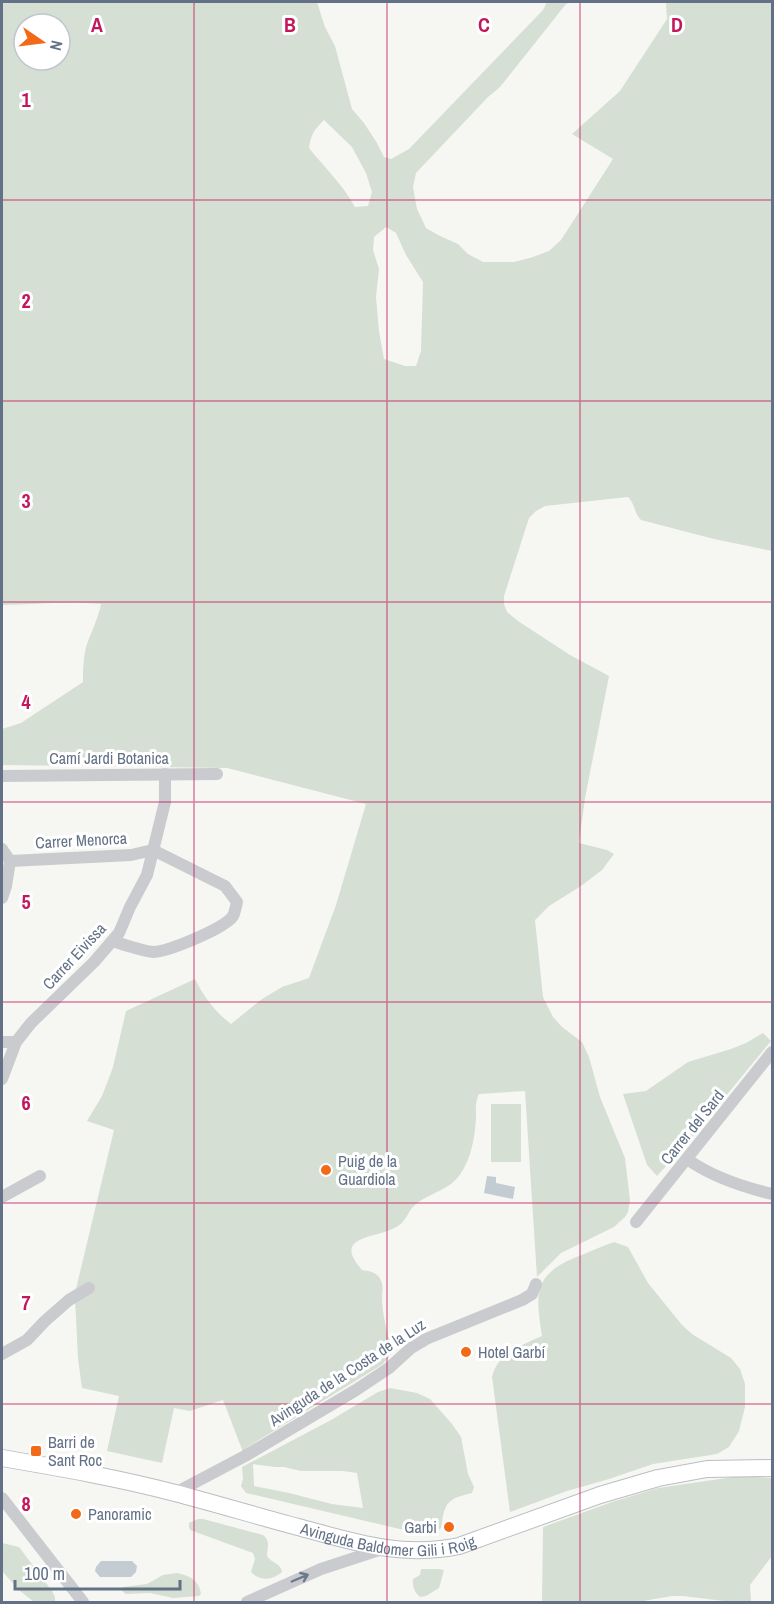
<svg xmlns="http://www.w3.org/2000/svg" width="774" height="1604" font-family="'Archivo Narrow',sans-serif">
<style>
.green{fill:#d6dfd3;fill-rule:evenodd}
.water{fill:#c3ccd3}
.lines{fill:none;stroke-linecap:round;stroke-linejoin:round}
.secondary-casing{stroke:#babec3;stroke-width:18}
.street{stroke:#c9cbcf;stroke-width:12}
.secondary{stroke:#fff;stroke-width:16}
.oneway{stroke:#6d7a8d}
.grid{fill:none;stroke:#c2185b;stroke-width:1.5;stroke-opacity:0.55}
.poi-dot{fill:#f26a17;stroke:#fff;stroke-width:2}
.labels{text-anchor:middle;stroke-width:6;stroke-linejoin:round;paint-order:stroke}
.street-label{font-size:16px;fill:#637186;stroke:#fff}
.poi-label{font-size:16px;fill:#637186;stroke:#fff;text-anchor:start}
.grid-label{font-size:20px;text-anchor:middle;font-weight:bold;fill:#c2185b;stroke:#fff;stroke-width:6;stroke-linejoin:round;paint-order:stroke}
</style>
<rect width="100%" height="100%" fill="#f6f7f3"/>
<g class="green">
<path d="M2 2H317L325 27 335 46 352 109 364 123 377 143 384 157 391 159 409 149 543 10 547 2H571L566 4 500 87 488 97 416 173 413 187 417 209 426 228 438 235 458 244 468 254 483 262H514L533 257 549 251 561 240 613 159 572 134 620 91 667 19 666 2H772V551L714 539 641 520C633 511 636 505 628 497L545 506 536 511 529 518 504 596V604L507 612 518 621 570 655 609 676 585 798 579 843 607 850 614 854 602 870 581 886 549 906 535 920 543 997 553 1017 562 1027 582 1042 589 1057 600 1097 625 1158 630 1200 628 1212 625 1217 614 1227 561 1253 537 1277 525 1091 479 1094C475 1102 476 1108 476 1117 475 1139 470 1169 451 1184 440 1192 425 1196 415 1205 408 1211 406 1221 398 1226 379 1239 330 1234 362 1270 368 1271 374 1271 379 1277 383 1282 383 1289 382 1295 382 1315 387 1333 393 1351L383 1364 246 1448 243 1452 223 1400 190 1411 174 1408 162 1463 107 1451 119 1396 82 1388 78 1359 75 1299 94 1290 90 1282 76 1289 114 1130 87 1121 102 1096 113 1067 126 1011 195 979C204 997 215 1012 231 1024L262 999 282 987 309 978 336 905 366 804 227 768 2 765V729L21 723 83 682C83 670 83 657 87 644 92 630 98 619 101 604 69 601 35 604 2 605ZM24 24H60V60H24ZM324 120 352 147 366 173 372 192 368 206 355 207C343 185 325 168 309 148 311 134 314 130 324 120ZM386 227 396 233 406 255 423 282 421 351 416 366H405L384 359 379 331 376 297 379 269 373 250 374 237Z"/>
<path d="M763 1033 771 1041 688 1142 657 1176 647 1165 623 1094 646 1091 688 1062 731 1049 746 1043Z"/>
<rect x="491" y="1104" width="30" height="58"/>
<path d="M614 1242 628 1247 648 1283 682 1325 692 1334 731 1358 740 1369 745 1384V1407L739 1431 729 1447 717 1454 653 1464 609 1479 567 1491 510 1512 492 1377C498 1352 521 1346 542 1336 540 1321 536 1304 540 1289 547 1264 577 1258 596 1249 602 1247 607 1244 614 1242Z"/>
<path d="M390 1388 417 1393 430 1399 452 1424 461 1437 468 1474 474 1487 472 1493C446 1499 445 1503 441 1528L435 1533 421 1534 246 1493 241 1486 243 1479 242 1467 331 1420 378 1392ZM253 1464 275 1467H284L301 1471H343L357 1473 363 1508 332 1504 289 1493 254 1486Z"/>
<path d="M740 1476 772 1478V1556L750 1585 751 1602H732L683 1596H672L638 1602H542L543 1527 612 1502 658 1488Z"/>
<path d="M198 1519H203L263 1535C271 1541 267 1548 267 1556 271 1563 281 1563 282 1572 273 1580 260 1582 251 1572L255 1559 253 1553 190 1530 189 1527V1523Z"/>
<path d="M2 1543 19 1547 52 1591 55 1597V1602H34L19 1590 2 1571Z"/>
<path d="M421 1569H438L444 1570 439 1588 426 1596 420 1597C415 1593 412 1586 413 1579L420 1575Z"/>
<path d="M177 1573C190 1576 199 1580 201 1594L199 1596 173 1598 150 1593 126 1594 122 1591 123 1587 147 1584 163 1575Z"/>
</g>
<g class="water">
<path d="M487 1176 496 1177V1183L515 1187 513 1199 484 1193Z"/>
<path d="M101 1561H132L137 1566 136 1572 131 1577H100L95 1571 96 1567Z"/>
</g>
<g class="lines">
<defs>
<g id="secondary">
<path id="s1" d="M2 1458C60 1468 118 1478 175 1493 217 1504 257 1516 298 1527 354 1542 401 1558 459 1546L600 1495 658 1478 707 1469 772 1468"/>
</g>
</defs>
<use href="#secondary" class="secondary-casing"/>
<g class="street">
<path d="M2 776 217 774"/>
<path d="M2 849 10 861 6 886 2 898"/>
<path d="M10 861 131 855 153 850 225 886 237 902C236 906 235 912 233 916 226 928 167 952 153 952 142 951 122 944 112 941"/>
<path d="M2 1042H16"/>
<path d="M2 1079 16 1042 31 1023 94 962 119 933 130 907 147 875 165 802V774"/>
<path d="M687 1159C712 1177 743 1187 772 1194"/>
<path d="M2 1197 40 1176"/>
<path d="M636 1222 772 1052"/>
<path d="M2 1354 27 1340 45 1321 69 1300 89 1288"/>
<path d="M175 1493 245 1456 356 1390 389 1368 411 1348 426 1339 522 1300 532 1294 536 1284"/>
<path d="M2 1498 83 1602"/>
<path d="M247 1602 321 1569 382 1549"/>
</g>
<use href="#secondary" class="secondary"/>
</g>
<defs><path id="oneway-shaft" d="M-6 0H5M1.5-3L5.5 0L1.5 3" fill="none" stroke-width="1.6" stroke-linecap="round" stroke-linejoin="round" transform="scale(1.5)"/></defs>
<use class="oneway" href="#oneway-shaft" transform="translate(300 1578) rotate(-23)"/>
<path class="grid" d="M194 2V1602M387 2V1602M580 2V1602M2 200H772M2 401H772M2 602H772M2 802H772M2 1002H772M2 1203H772M2 1404H772"/>
<g class="poi-dot">
<circle cx="326" cy="1170" r="6"/>
<circle cx="466" cy="1352" r="6"/>
<rect x="30" y="1445" width="12" height="12" rx="3"/>
<circle cx="76" cy="1514" r="6"/>
<circle cx="449" cy="1527" r="6"/>
</g>
<g class="labels">
<g class="street-label">
<text x="109" y="764">Camí Jardi Botanica</text>
<text transform="translate(81 840) rotate(-3)" y="6">Carrer Menorca</text>
<text transform="translate(74 956) rotate(-47)" y="6">Carrer Eivissa</text>
<text transform="translate(692 1127) rotate(-51)" y="6">Carrer del Sard</text>
<text transform="translate(347 1372) rotate(-33)" y="6">Avinguda de la Costa de la Luz</text>
<text dy="6" stroke="none"><textPath href="#s1" startOffset="396">Avinguda Baldomer Gili i Roig</textPath></text>
</g>
<g class="poi-label">
<text x="338" y="1167">Puig de la<tspan x="338" dy="18">Guardiola</tspan></text>
<text x="478" y="1358">Hotel Garbí</text>
<text x="48" y="1448">Barri de<tspan x="48" dy="18">Sant Roc</tspan></text>
<text x="88" y="1520">Panoramic</text>
<text x="437" y="1533" text-anchor="end">Garbi</text>
</g>
</g>
<g class="grid-label">
<text x="97" y="32">A</text>
<text x="290" y="32">B</text>
<text x="484" y="32">C</text>
<text x="677" y="32">D</text>
<text x="26" y="107">1</text>
<text x="26" y="308">2</text>
<text x="26" y="508">3</text>
<text x="26" y="709">4</text>
<text x="26" y="909">5</text>
<text x="26" y="1110">6</text>
<text x="26" y="1310">7</text>
<text x="26" y="1511">8</text>
</g>
<rect width="774" height="1604" fill="none" stroke="#637186" stroke-width="6"/>
<g transform="translate(42 42) rotate(104)"><circle r="28" fill="#ffffff" stroke="#c1c6cf" stroke-width="1.5"/>
<path d="M0-4.5L10 22L0 15L-10 22Z" fill="#f26a17"/>
<text y="-9" font-size="16" font-weight="bold" text-anchor="middle" fill="#637186">N</text>
</g>
<path d="M15 1580v9h165v-9" fill="none" stroke="#637186" stroke-width="3"/>
<text x="24" y="1580" font-size="18" fill="#637186" stroke="#ffffff" stroke-width="4.5" paint-order="stroke">100 m</text>
</svg>
